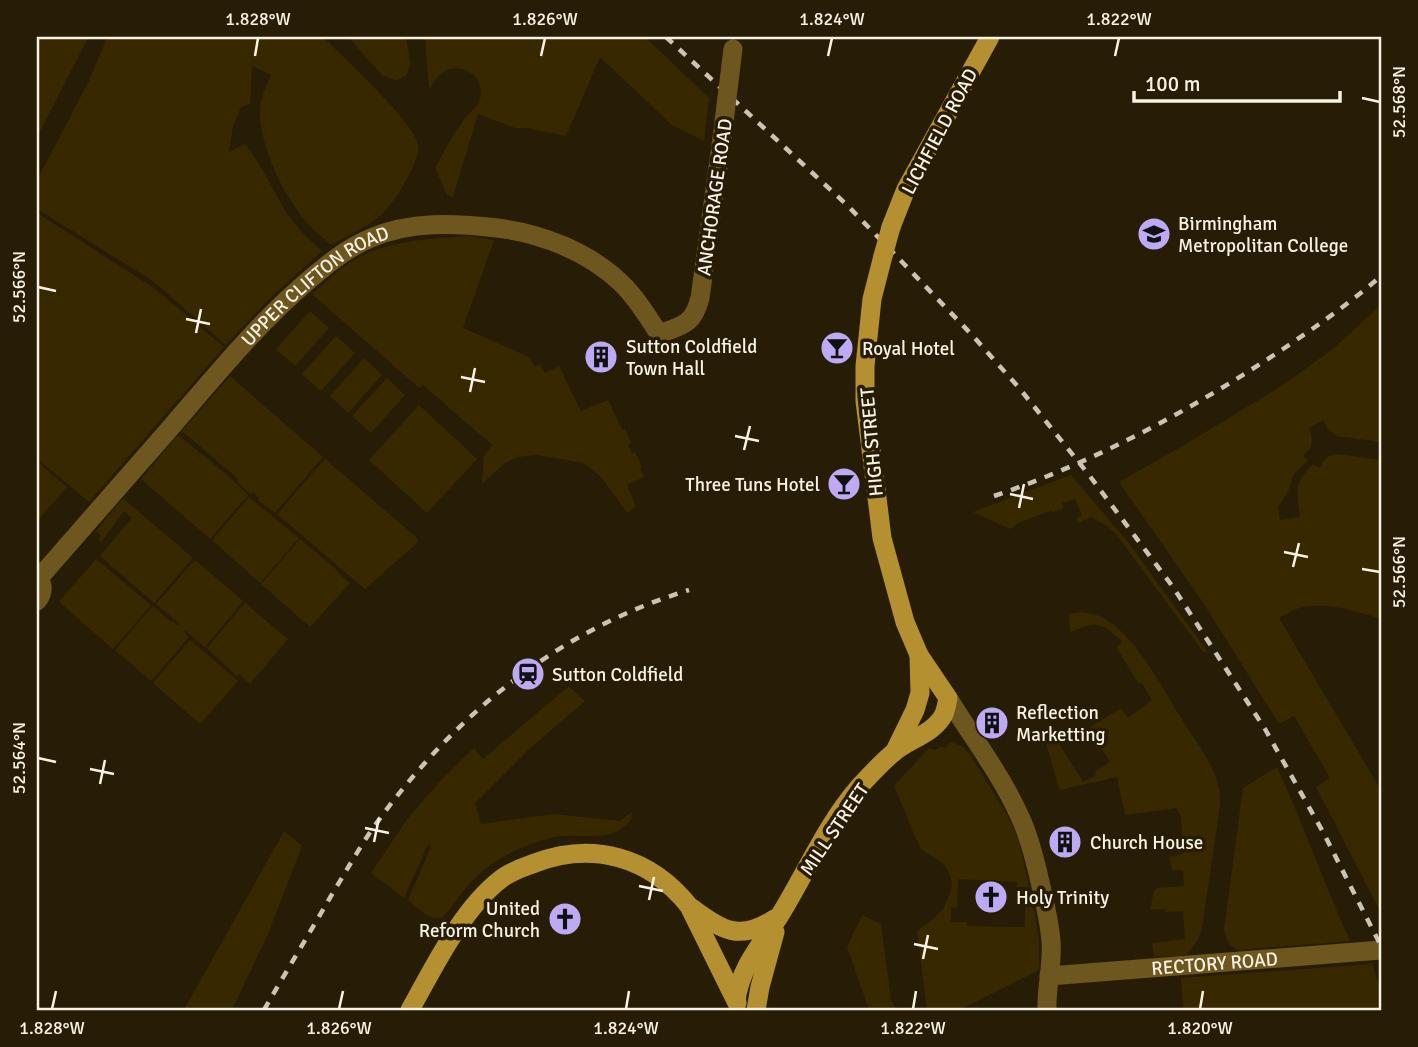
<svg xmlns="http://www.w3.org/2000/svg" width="1418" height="1047" font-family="Signika,sans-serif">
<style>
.green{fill:#382800;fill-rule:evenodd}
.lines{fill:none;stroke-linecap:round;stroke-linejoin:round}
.tertiary{stroke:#6d571f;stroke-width:19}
.primary{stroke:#b59031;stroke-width:19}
.rail{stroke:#cbc4b4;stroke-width:4.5;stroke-dasharray:9 9;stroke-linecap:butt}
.tertiary-bridge{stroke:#6d571f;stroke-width:19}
.primary-bridge{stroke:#b59031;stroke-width:19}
.ticks{fill:none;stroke:#f8f2e4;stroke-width:2.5}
.labels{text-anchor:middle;stroke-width:7;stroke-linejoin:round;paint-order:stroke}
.street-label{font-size:19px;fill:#f8f2e4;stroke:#271d06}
.poi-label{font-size:19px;fill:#f8f2e4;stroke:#271d06;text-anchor:start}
.neatline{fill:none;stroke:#f8f2e4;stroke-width:2.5}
.ticks-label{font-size:18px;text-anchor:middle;fill:#f8f2e4}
</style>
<rect width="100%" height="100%" fill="#271d06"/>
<g class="green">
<path d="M37 37 88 38 37 137Z"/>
<path d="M107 37H323C343 57 413 121 418 144 422 159 394 204 382 214 368 227 348 235 331 245 321 236 311 228 303 218 282 193 254 134 261 101 263 92 268 84 271 75L252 66 250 104 241 107 233 126 229 152 245 144C262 164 271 188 285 210 294 226 309 239 322 251L267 301 226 345 153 281 37 209V180L89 81Z"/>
<path d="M348 37H406L410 63 407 75 397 80 383 76Z"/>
<path d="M425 37H645L709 98 704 141 672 125 600 57 566 136 527 128H515L478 114 453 197 447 195 435 168C445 151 454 131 467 116 472 110 478 107 480 99 486 79 465 63 447 70 438 73 434 83 429 90Z"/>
<path d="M37 213 154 288 224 347 89 502 40 461 39 463 67 487 37 521Z"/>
<path d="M470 236 494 240 463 328 529 357 535 367 540 364 545 373 559 366 581 411 608 400 622 429H625L631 443 628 445 632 453 635 452 642 467 640 468 644 477 627 485 636 506 627 513 602 478 584 463 537 455 518 457 505 463 482 484 484 456 492 445 423 385 419 388 312 294C323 285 333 274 345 266 381 240 427 239 470 236Z"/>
<path d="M1381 305V442L1336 436 1328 429 1323 420 1309 428C1312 436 1313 441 1310 449L1306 452 1303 456 1308 460 1294 474 1289 489 1280 505H1278L1280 520 1300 517C1297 490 1293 484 1313 464L1319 468 1324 460 1329 456 1337 454 1381 460V619C1358 611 1324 601 1299 608 1292 610 1285 615 1279 618L1381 790V913L1316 787 1330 778 1294 716 1279 724 1204 604 1119 482 1186 444 1280 387 1333 349Z"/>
<path d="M310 311 329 328 295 366 276 349Z"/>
<path d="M336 336 355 353 321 391 302 374Z"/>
<path d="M364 358 382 375 348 413 330 396Z"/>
<path d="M230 376 323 457 275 513 258 500 259 498 253 492 251 494C245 489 238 486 237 478L182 431Z"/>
<path d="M387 378 405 395 371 433 352 416Z"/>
<path d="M419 405 477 459 427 513 369 460Z"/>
<path d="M178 435 225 473 248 495 210 539 141 479Z"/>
<path d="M325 459 417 538 418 542 365 589 277 514Z"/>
<path d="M1071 475 1127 541 1207 651 1204 653 1116 534 1107 526 1091 517 1078 523 1076 518 1082 515 1075 499 1062 503 1064 508 1053 512 1052 510 1018 523 1010 529 973 512Z"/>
<path d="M249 497 299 538 260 583 212 540Z"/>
<path d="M122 499 125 500 193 558 154 603 100 556 132 518 124 511 101 542 98 539 101 536 96 531Z"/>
<path d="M300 539 338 571 337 572 350 583 310 627 261 584Z"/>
<path d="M96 559 151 605 113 649 59 602Z"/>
<path d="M195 560 243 601 205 647 185 630 184 632 189 637 151 681 115 650 153 606 171 622 172 621 178 626 180 624 156 604Z"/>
<path d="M245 603 288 639 250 684 239 674 237 676 207 648Z"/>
<path d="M1081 612C1090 614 1099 614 1107 620 1139 641 1161 686 1181 718 1194 739 1211 760 1218 784 1220 791 1220 797 1220 805L1202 928 1198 939 1187 955 1154 957 1152 943 1185 939 1183 911 1165 912V909L1150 910 1154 890 1158 888 1184 886 1183 870H1172L1169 857 1183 854 1181 816 1177 808 1125 815 1117 777 1060 790 1058 785 1044 735 1051 731 1083 782 1096 775 1095 772 1110 762 1096 740 1094 741 1087 729 1121 708 1128 718 1152 700 1142 683 1139 684 1116 647 1122 642C1101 621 1097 621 1070 632L1069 614Z"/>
<path d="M190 640 238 681 200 724 153 683Z"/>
<path d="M569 686 585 701 528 750 475 803 481 824 554 814 620 821 632 812 631 820C627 824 623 828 618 831 603 840 573 833 554 837 525 844 494 858 473 880 462 892 453 906 442 918 429 921 418 908 408 900L431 847 428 844 404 898 371 873 408 818 442 779 474 748 483 759Z"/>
<path d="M950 742 962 746 969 753 1006 813 1018 837 1035 913 1039 941V970L959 1010H927L917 931C927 923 941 915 946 903 961 876 944 861 921 850L894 786 929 748 935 750 941 747 946 748ZM958 879 1017 882V887H1025V927L967 926V922H951V908L957 907Z"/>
<path d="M1277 767C1303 824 1324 883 1350 941L1239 950C1229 947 1226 939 1224 929L1243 788Z"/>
<path d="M284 831 302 846 268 934 232 1010H184Z"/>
<path d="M862 915 881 924 891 1000 896 1010H879L878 1009 869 1010 847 947Z"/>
<path d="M1372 964 1381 991V1010H1183L1181 978Z"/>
</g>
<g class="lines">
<g class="tertiary">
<path d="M37 576C44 584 44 593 37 601"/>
<path id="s1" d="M39 578C83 527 128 477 172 426 216 375 258 323 310 279 329 263 347 248 371 238 410 221 455 223 497 228 541 233 589 252 621 283 636 297 648 317 659 334 683 325 693 325 700 298L722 138"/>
<path d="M948 698C972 737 1001 774 1020 817 1029 835 1033 854 1038 873 1043 896 1049 917 1051 941 1053 964 1046 987 1047 1010"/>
<path id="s2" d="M1049 976 1381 950"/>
</g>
<g class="primary">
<path d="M891 227 906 189 990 37"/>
<path d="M895 751 915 710 920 693 919 655"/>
<path d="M692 908C721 930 740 942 774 919"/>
<path d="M736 1000C741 965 762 944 780 915 806 873 826 825 859 787 870 775 881 763 893 753 909 739 934 734 944 714 946 709 947 703 948 698L919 655 905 622 882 538 865 401V366L872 299 883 256"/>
<path d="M410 1010C434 967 462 909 501 879 511 871 524 867 535 863 593 841 650 857 689 906L737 1003"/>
<path d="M756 1010 760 987 775 932"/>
</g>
<g class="rail">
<path d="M666 37 848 206 904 264 973 336 1020 389 1089 475 1173 587 1265 729 1323 832 1381 946"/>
<path d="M994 496C1097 461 1193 409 1283 349 1317 326 1350 303 1381 276"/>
<path d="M264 1010C286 972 309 934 331 896 345 873 358 850 373 828 452 717 557 630 689 590"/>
</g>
<path class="tertiary-bridge" d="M722 138 733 49"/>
<path class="primary-bridge" d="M883 256 891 227"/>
</g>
<path class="ticks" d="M255 56 258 38M541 56 545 38M828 56 832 38M1115 56 1119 38M1362 98 1380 102M38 287 56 291M186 319 210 324M196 333 201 309M461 377 485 382M470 392 475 368M735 436 759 441M744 450 750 426M1010 494 1033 499M1019 508 1024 484M1284 552 1308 557M1293 567 1299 543M1362 569 1380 572M38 758 56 762M90 769 114 774M100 784 105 760M365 828 389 833M374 842 379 818M639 886 663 891M649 900 654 877M914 944 938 949M923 959 928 935M52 1009 56 991M339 1009 343 991M626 1009 629 991M913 1009 916 991M1200 1009 1203 991"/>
<defs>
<symbol id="university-disc" viewBox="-11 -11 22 22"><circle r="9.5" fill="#bea9f5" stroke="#271d06"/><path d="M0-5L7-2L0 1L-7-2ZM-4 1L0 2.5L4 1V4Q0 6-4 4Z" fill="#111"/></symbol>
<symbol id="bar-disc" viewBox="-11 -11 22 22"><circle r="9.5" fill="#bea9f5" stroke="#271d06"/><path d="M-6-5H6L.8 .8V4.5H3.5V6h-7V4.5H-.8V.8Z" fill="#111"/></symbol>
<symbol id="building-disc" viewBox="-11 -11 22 22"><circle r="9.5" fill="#bea9f5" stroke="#271d06"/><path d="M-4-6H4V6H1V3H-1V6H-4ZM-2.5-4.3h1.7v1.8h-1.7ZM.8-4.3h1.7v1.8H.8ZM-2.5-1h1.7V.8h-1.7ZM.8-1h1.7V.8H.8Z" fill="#111"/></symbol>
<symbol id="station-disc" viewBox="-11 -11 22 22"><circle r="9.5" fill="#bea9f5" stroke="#271d06"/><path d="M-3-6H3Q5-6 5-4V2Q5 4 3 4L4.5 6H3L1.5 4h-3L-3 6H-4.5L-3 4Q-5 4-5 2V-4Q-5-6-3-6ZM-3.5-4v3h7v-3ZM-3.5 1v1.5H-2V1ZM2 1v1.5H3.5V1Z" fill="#111"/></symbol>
<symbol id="church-disc" viewBox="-11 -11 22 22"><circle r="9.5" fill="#bea9f5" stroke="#271d06"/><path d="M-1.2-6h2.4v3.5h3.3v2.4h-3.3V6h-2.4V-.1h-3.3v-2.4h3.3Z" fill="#111"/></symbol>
</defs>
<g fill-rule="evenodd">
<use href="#university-disc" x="1135" y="215" width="38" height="38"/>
<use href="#bar-disc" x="818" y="329" width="38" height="38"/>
<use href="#building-disc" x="582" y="338" width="38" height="38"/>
<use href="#bar-disc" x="825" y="465" width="38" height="38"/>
<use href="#station-disc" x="509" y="655" width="38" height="38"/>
<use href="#building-disc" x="973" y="704" width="38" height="38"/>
<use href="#building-disc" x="1046" y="823" width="38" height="38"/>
<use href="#church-disc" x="972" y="878" width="38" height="38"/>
<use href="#church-disc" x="546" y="900" width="38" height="38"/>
</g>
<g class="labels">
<g class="street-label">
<text transform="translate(939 131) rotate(-62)" y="7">LICHFIELD ROAD</text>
<text transform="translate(714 197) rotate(-82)" y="7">ANCHORAGE ROAD</text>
<text dy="7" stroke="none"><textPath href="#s1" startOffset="404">UPPER CLIFTON ROAD</textPath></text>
<text transform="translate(871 442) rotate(-95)" y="7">HIGH STREET</text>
<text transform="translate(834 829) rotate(-56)" y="7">MILL STREET</text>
<text dy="7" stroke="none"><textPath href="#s2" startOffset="166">RECTORY ROAD</textPath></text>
</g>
<g class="poi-label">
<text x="1178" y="230">Birmingham<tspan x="1178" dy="22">Metropolitan College</tspan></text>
<text x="626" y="353">Sutton Coldfield<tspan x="626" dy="22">Town Hall</tspan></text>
<text x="862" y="355">Royal Hotel</text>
<text x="820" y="491" text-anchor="end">Three Tuns Hotel</text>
<text x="552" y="681">Sutton Coldfield</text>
<text x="1016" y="719">Reflection<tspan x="1016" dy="22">Marketting</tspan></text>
<text x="1090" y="849">Church House</text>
<text x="1016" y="904">Holy Trinity</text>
<text x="540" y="915" text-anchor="end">United<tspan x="540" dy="22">Reform Church</tspan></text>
</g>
</g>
<rect width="1418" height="1047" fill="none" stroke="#271d06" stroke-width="77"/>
<path d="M1134 91v10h206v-10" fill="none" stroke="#f8f2e4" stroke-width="3.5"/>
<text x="1145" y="91" font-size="21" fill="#f8f2e4" stroke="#271d06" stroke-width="5" paint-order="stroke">100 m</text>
<rect x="38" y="38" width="1342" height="971" class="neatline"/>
<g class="ticks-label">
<text x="258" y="25">1.828°W</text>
<text x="545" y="25">1.826°W</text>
<text x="832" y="25">1.824°W</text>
<text x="1119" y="25">1.822°W</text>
<text transform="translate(1399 102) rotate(-90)" y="6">52.568°N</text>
<text transform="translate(19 287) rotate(-90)" y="6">52.566°N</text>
<text transform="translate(1399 572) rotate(-90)" y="6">52.566°N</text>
<text transform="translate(19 758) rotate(-90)" y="6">52.564°N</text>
<text x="52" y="1034">1.828°W</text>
<text x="339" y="1034">1.826°W</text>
<text x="626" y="1034">1.824°W</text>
<text x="913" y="1034">1.822°W</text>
<text x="1200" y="1034">1.820°W</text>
</g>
</svg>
